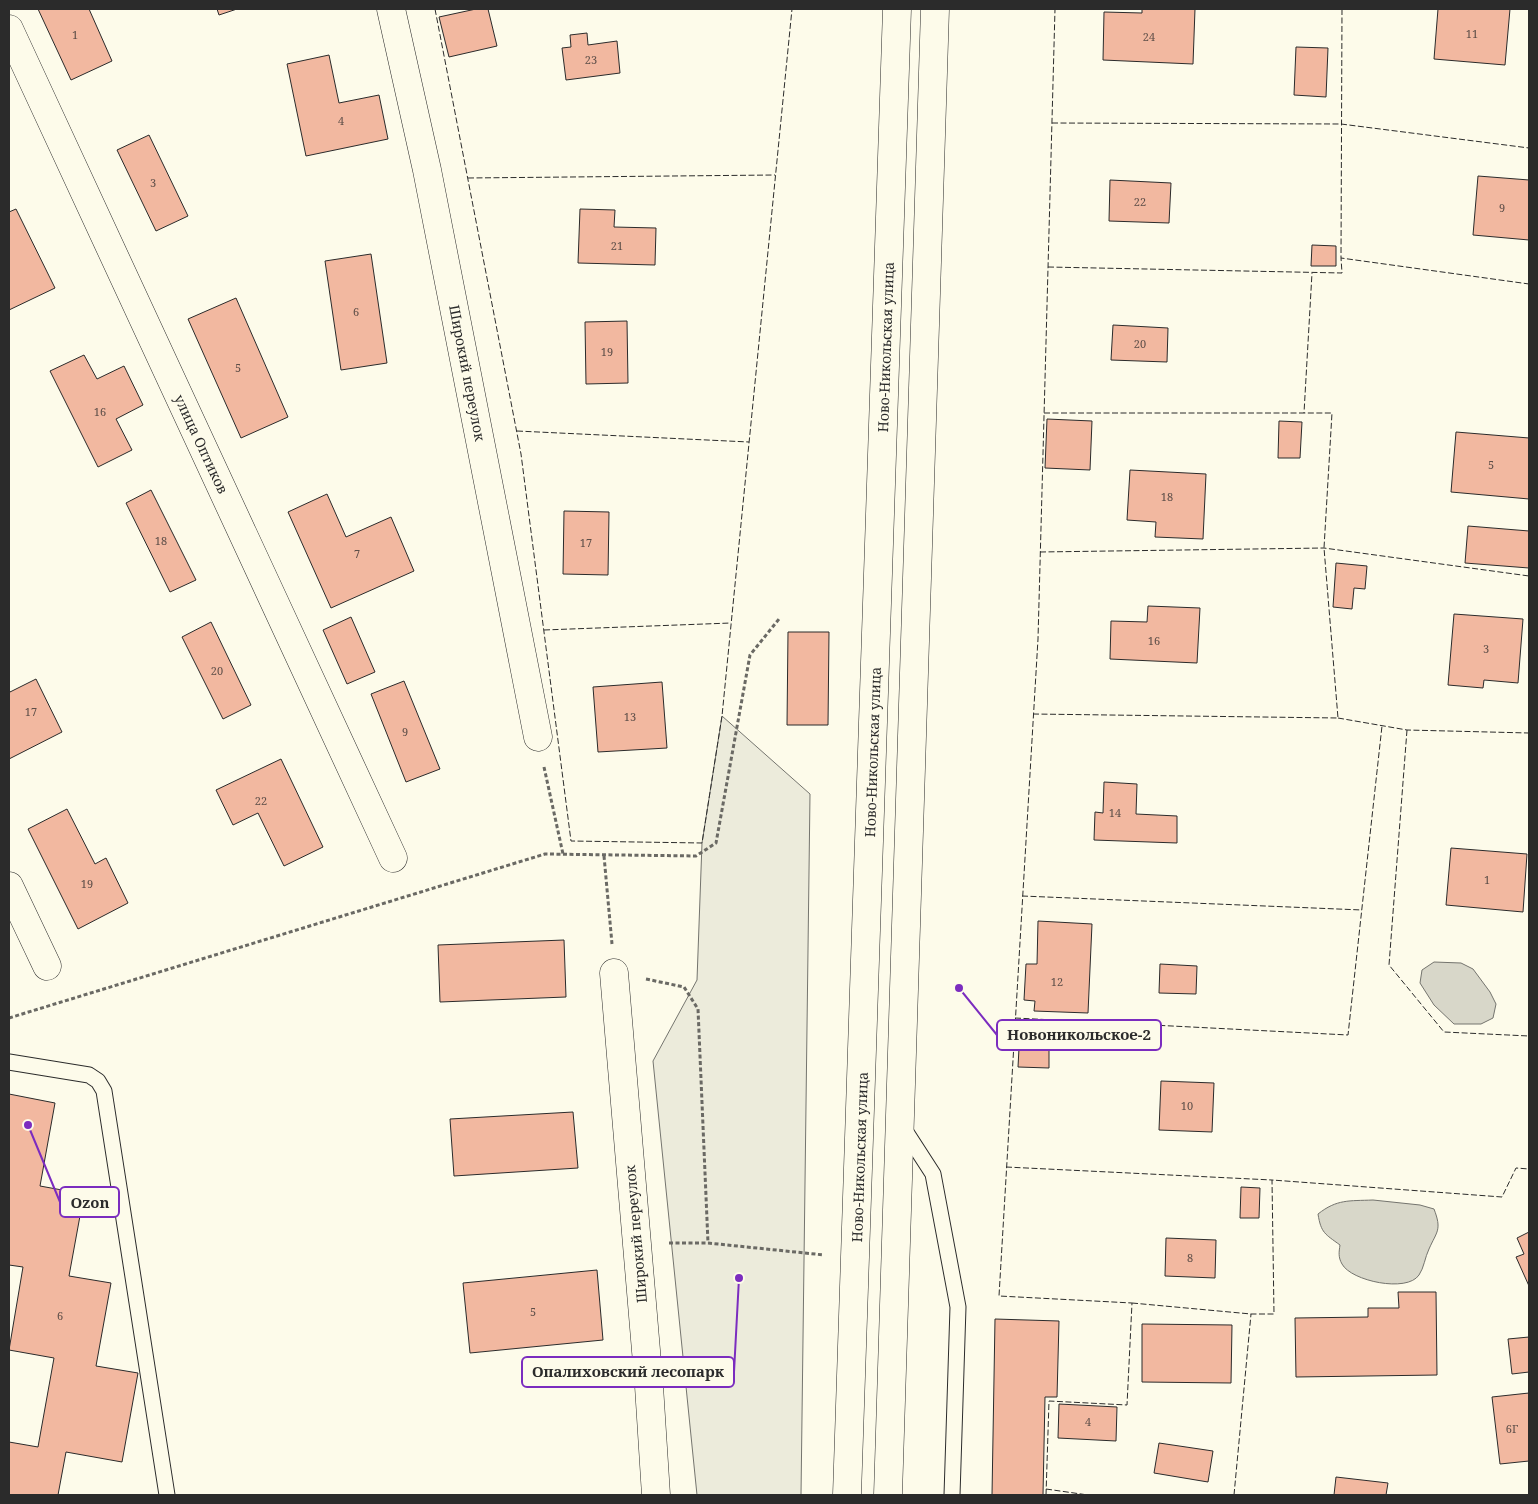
<svg xmlns="http://www.w3.org/2000/svg" width="1538" height="1504" font-family="'Noto Serif',serif">
<style>
.green{fill:#ecebdb;stroke:#74746e}
.water{fill:#d8d7c9;stroke:#74746e}
.building{fill:#f2b8a0;stroke:#2b2b2b}
.lines{fill:none;stroke-linecap:round;stroke-linejoin:round}
.service-casing{stroke:#2b2b2b;stroke-width:17}
.minor-casing{stroke:#2b2b2b;stroke-width:29}
.primary-casing{stroke:#2b2b2b;stroke-width:29}
.path{stroke:#6a6964;stroke-width:3;stroke-dasharray:4 2.5;stroke-linecap:butt}
.service{stroke:#fdfbea;stroke-width:15}
.minor{stroke:#fdfbea;stroke-width:28}
.primary{stroke:#fdfbea;stroke-width:28}
.fence{stroke:#2b2b2b;stroke-width:1;stroke-dasharray:6 2.5;stroke-linecap:butt}
.labels{text-anchor:middle;stroke-width:4;stroke-linejoin:round;paint-order:stroke}
.number-label{font-size:11px;fill:#5d4e48}
.street-label{font-size:14px;fill:#2b2b2b;stroke:#fdfbea}
.leader{fill:none;stroke:#7b2cbf;stroke-width:2}
.callout-dot{fill:#7b2cbf;stroke:#fdfbea;stroke-width:2}
.callout{fill:#fdfbea;stroke:#7b2cbf;stroke-width:2}
.callout-label{font-size:15px;text-anchor:middle;font-weight:bold;fill:#2b2b2b}
</style>
<rect width="100%" height="100%" fill="#fdfbea"/>
<path class="green" d="M722 716 810 794 801 1495H697L653 1061 697 980 702 843Z"/>
<g class="water">
<path d="M1434 962 1461 963 1473 969 1490 992 1496 1004 1493 1018 1481 1024H1454L1434 1005 1420 983 1422 970Z"/>
<path d="M1373 1200 1420 1205 1434 1209C1442 1230 1437 1231 1429 1249 1425 1257 1424 1268 1419 1275 1407 1293 1351 1281 1342 1264 1338 1257 1339 1252 1340 1245 1325 1234 1321 1233 1318 1214 1337 1199 1349 1201 1373 1200Z"/>
</g>
<g class="building">
<path d="M38 9H89L112 61 71 80Z"/>
<path d="M217 9H237L219 15Z"/>
<path d="M476 9H488L497 46 449 57 439 17Z"/>
<path d="M1142 9H1195L1193 64 1103 60 1104 12 1142 13Z"/>
<path d="M1438 9H1510L1505 65 1434 59Z"/>
<path d="M587 33 588 45 617 41 620 73 566 80 562 48 571 47 570 35Z"/>
<path d="M1296 47 1328 48 1326 97 1294 95Z"/>
<path d="M329 55 339 103 379 95 388 139 306 156 287 64Z"/>
<path d="M149 135 188 216 156 231 117 150Z"/>
<path d="M1478 176 1529 180V240L1473 235Z"/>
<path d="M1110 180 1171 183 1169 223 1109 221Z"/>
<path d="M16 209 55 288 9 310V212Z"/>
<path d="M580 209 615 210 614 227 656 228 655 265 578 263Z"/>
<path d="M1312 245 1336 246V266H1311Z"/>
<path d="M371 254 387 363 341 370 325 261Z"/>
<path d="M236 298 288 417 241 438 188 319Z"/>
<path d="M627 321 628 383 586 384 585 322Z"/>
<path d="M1113 325 1168 328 1167 362 1111 360Z"/>
<path d="M84 355 97 379 124 366 143 405 116 419 132 450 98 467 50 371Z"/>
<path d="M1047 419 1092 421 1090 470 1045 468Z"/>
<path d="M1279 421 1302 422 1300 458H1278Z"/>
<path d="M1456 432 1529 438V499L1451 492Z"/>
<path d="M1130 470 1206 474 1203 539 1155 537 1156 522 1127 520Z"/>
<path d="M151 490 196 580 170 592 126 503Z"/>
<path d="M327 494 346 537 391 517 414 571 331 608 288 512Z"/>
<path d="M564 511 609 512 608 575 563 574Z"/>
<path d="M1468 526 1529 531V568L1465 563Z"/>
<path d="M1336 563 1367 566 1365 589 1354 588 1352 609 1333 607Z"/>
<path d="M1148 606 1200 608 1197 663 1110 659 1111 621 1147 622Z"/>
<path d="M1454 614 1523 619 1518 683 1484 680 1483 688 1448 685Z"/>
<path d="M351 617 375 672 347 684 323 630Z"/>
<path d="M211 622 251 705 223 719 182 637Z"/>
<path d="M788 632H829L828 725H787Z"/>
<path d="M36 679 62 732 9 759V689L10 692Z"/>
<path d="M404 681 440 769 406 782 371 694Z"/>
<path d="M662 682 667 748 598 752 593 687Z"/>
<path d="M281 759 323 847 284 866 258 813 233 825 216 790Z"/>
<path d="M1104 782 1137 784 1136 814 1177 816V843L1094 840 1095 812 1103 813Z"/>
<path d="M67 809 95 864 106 858 128 903 78 929 28 829Z"/>
<path d="M1451 848 1527 854 1523 912 1446 905Z"/>
<path d="M1038 921 1092 924 1088 1013 1034 1011 1035 1001 1024 1000 1026 964H1037Z"/>
<path d="M564 940 566 997 440 1002 438 945Z"/>
<path d="M1160 964 1197 966 1196 994 1159 993Z"/>
<path d="M1019 1048 1049 1049V1068L1018 1067Z"/>
<path d="M1161 1081 1214 1083 1212 1132 1159 1130Z"/>
<path d="M9 1094 55 1103 40 1186 84 1194 69 1276 111 1283 96 1366 138 1373 122 1462 66 1452 58 1495H9V1442L38 1447 54 1358 9 1350 23 1267 9 1265Z"/>
<path d="M573 1112 578 1168 454 1176 450 1119Z"/>
<path d="M1241 1187 1260 1188 1259 1218H1240Z"/>
<path d="M1529 1232V1286L1516 1257 1524 1254 1517 1238Z"/>
<path d="M1166 1238 1216 1240 1215 1278 1165 1276Z"/>
<path d="M597 1270 603 1340 470 1353 463 1283Z"/>
<path d="M1398 1292H1436L1437 1375 1296 1377 1295 1318 1368 1317V1308H1399Z"/>
<path d="M995 1319 1059 1321 1057 1397H1045L1043 1495H992Z"/>
<path d="M1142 1324 1232 1325 1231 1383 1142 1382Z"/>
<path d="M1529 1337V1372L1512 1374 1508 1339Z"/>
<path d="M1529 1393V1461L1500 1464 1492 1397Z"/>
<path d="M1059 1404 1117 1407 1116 1441 1058 1438Z"/>
<path d="M1159 1443 1213 1451 1208 1482 1154 1473Z"/>
<path d="M1336 1477 1388 1483 1386 1495H1334Z"/>
</g>
<g class="lines">
<defs>
<g id="service">
<path d="M9 1062 89 1075 98 1081 104 1091 167 1495"/>
<path d="M902 1126 933 1174 958 1307 952 1495"/>
</g>
<g id="minor">
<path d="M391 9 427 170 538 737"/>
<path d="M9 29 393 858"/>
<path d="M9 886 47 966"/>
<path d="M614 973 649 1386 656 1495"/>
</g>
<g id="primary">
<path d="M847 1495 897 9"/>
<path d="M888 1495 935 9"/>
</g>
</defs>
<use href="#service" class="service-casing"/>
<use href="#minor" class="minor-casing"/>
<use href="#primary" class="primary-casing"/>
<g class="path">
<path d="M544 767 563 854"/>
<path d="M604 856 612 944"/>
<path d="M646 979 684 987 698 1009 708 1243"/>
<path d="M9 1018 545 854 696 856 716 843 750 655 779 619"/>
<path d="M669 1243H708L824 1255"/>
</g>
<use href="#service" class="service"/>
<use href="#minor" class="minor"/>
<use href="#primary" class="primary"/>
<g class="fence">
<path d="M435 9 521 454 571 841 702 843 722 716 792 9"/>
<path d="M1342 9 1341 258 1529 284"/>
<path d="M1052 123 1341 124 1529 148"/>
<path d="M468 178 775 175"/>
<path d="M1048 267 1342 273 1341 258"/>
<path d="M1044 413H1304L1312 273"/>
<path d="M517 431 749 442"/>
<path d="M1040 552 1324 548 1529 576"/>
<path d="M544 630 731 623"/>
<path d="M1033 714 1338 718 1324 548 1332 413H1304"/>
<path d="M1338 718 1407 730 1529 733"/>
<path d="M1407 730 1389 965 1444 1032 1529 1036"/>
<path d="M1022 896 1362 910"/>
<path d="M1015 1018 1348 1035 1382 726"/>
<path d="M1006 1167 1272 1180"/>
<path d="M1132 1303 1251 1314H1274L1272 1180 1502 1197 1516 1168 1529 1169"/>
<path d="M1046 1489 1088 1495"/>
<path d="M1046 1495 1049 1401 1127 1405 1132 1303 999 1296 1038 639 1055 9"/>
<path d="M1234 1495 1251 1314"/>
</g>
</g>
<g class="labels">
<g class="number-label">
<text x="1472" y="38">11</text>
<text x="75" y="39">1</text>
<text x="1149" y="41">24</text>
<text x="591" y="64">23</text>
<text x="341" y="125">4</text>
<text x="153" y="187">3</text>
<text x="1140" y="206">22</text>
<text x="1502" y="212">9</text>
<text x="617" y="250">21</text>
<text x="356" y="316">6</text>
<text x="1140" y="348">20</text>
<text x="607" y="356">19</text>
<text x="238" y="372">5</text>
<text x="100" y="416">16</text>
<text x="1491" y="469">5</text>
<text x="1167" y="501">18</text>
<text x="161" y="545">18</text>
<text x="586" y="547">17</text>
<text x="357" y="558">7</text>
<text x="1154" y="645">16</text>
<text x="1486" y="653">3</text>
<text x="217" y="675">20</text>
<text x="31" y="716">17</text>
<text x="630" y="721">13</text>
<text x="405" y="736">9</text>
<text x="261" y="805">22</text>
<text x="1115" y="817">14</text>
<text x="1487" y="884">1</text>
<text x="87" y="888">19</text>
<text x="1057" y="986">12</text>
<text x="1187" y="1110">10</text>
<text x="1190" y="1262">8</text>
<text x="533" y="1316">5</text>
<text x="60" y="1320">6</text>
<text x="1088" y="1426">4</text>
<text x="1512" y="1433">6Г</text>
</g>
<g class="street-label">
<text transform="translate(886 347) rotate(-88)" y="5">Ново-Никольская улица</text>
<text transform="translate(467 373) rotate(79)" y="5">Широкий переулок</text>
<text transform="translate(201 444) rotate(65)" y="5">улица Оптиков</text>
<text transform="translate(873 752) rotate(-88)" y="5">Ново-Никольская улица</text>
<text transform="translate(860 1157) rotate(-88)" y="5">Ново-Никольская улица</text>
<text transform="translate(636 1234) rotate(-95)" y="5">Широкий переулок</text>
</g>
</g>
<path class="leader" d="M959 988L997 1035M28 1125L60 1202M739 1278L734 1372"/>
<g class="callout-dot">
<circle cx="959" cy="988" r="5"/>
<circle cx="28" cy="1125" r="5"/>
<circle cx="739" cy="1278" r="5"/>
</g>
<g class="callout">
<rect x="997" y="1020" width="164" height="30" rx="5"/>
<rect x="60" y="1187" width="59" height="30" rx="5"/>
<rect x="522" y="1357" width="212" height="30" rx="5"/>
</g>
<g class="callout-label">
<text x="1079" y="1040">Новоникольское-2</text>
<text x="90" y="1208">Ozon</text>
<text x="628" y="1377">Опалиховский лесопарк</text>
</g>
<rect width="1538" height="1504" fill="none" stroke="#2b2b2b" stroke-width="20"/>
</svg>
